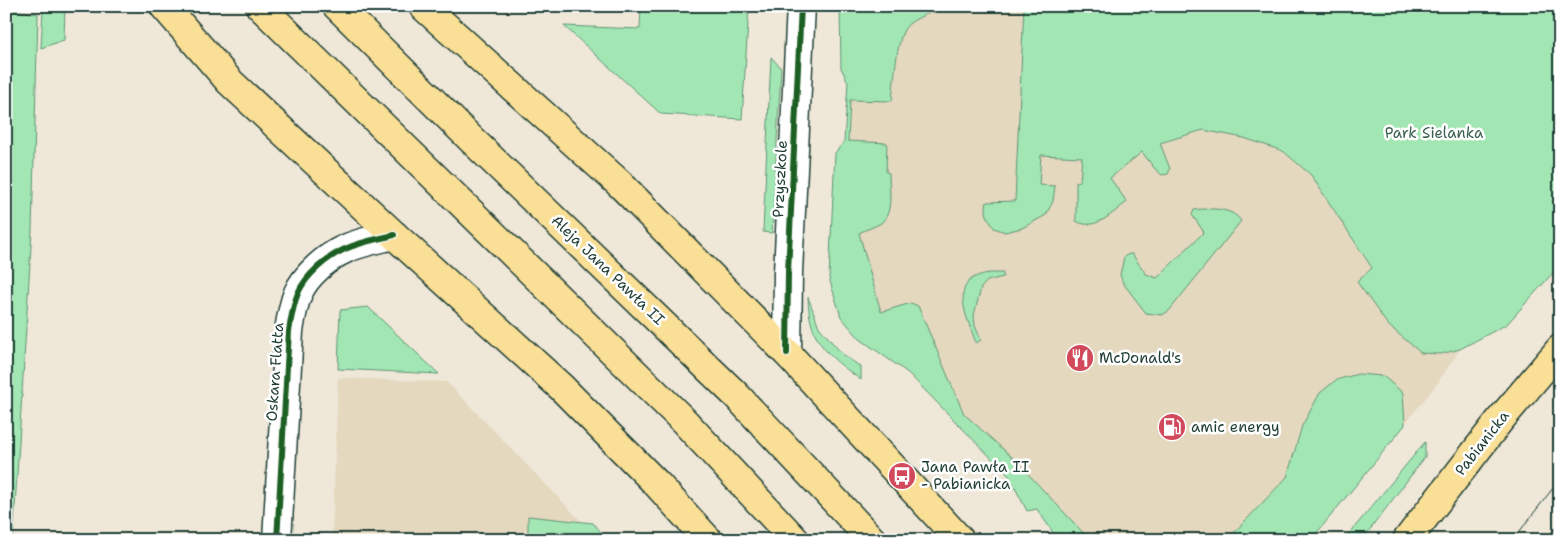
<svg xmlns="http://www.w3.org/2000/svg" width="1566" height="546" font-family="'Shantell Sans',sans-serif">
<style>
.built{fill:#e4d8bf}
.green{fill:#a2e7b3;stroke:#609274}
.lines{fill:none;stroke-linecap:round;stroke-linejoin:round}
.minor-casing{stroke:#1f3d34;stroke-width:31}
.primary-casing{stroke:#1f3d34;stroke-width:31}
.minor{stroke:#fff;stroke-width:28}
.primary{stroke:#fadf96;stroke-width:28}
.tram{stroke:#1f3d34;stroke-width:1}
.cycleway-casing{stroke:#fff;stroke-width:9}
.cycleway{stroke:#1b5e20;stroke-width:6}
.labels{text-anchor:middle;stroke-width:5;stroke-linejoin:round;paint-order:stroke}
.park-label{font-size:15px;fill:#395f4d;stroke:#fff}
.street-label{font-size:15px;fill:#1f3d34;stroke:#fff}
.poi-label{font-size:15px;fill:#1f3d34;stroke:#fff;text-anchor:start}
</style>
<rect width="100%" height="100%" fill="#efe8d9"/>
<filter id="ink" filterUnits="userSpaceOnUse"><feTurbulence type="fractalNoise" baseFrequency=".02" numOctaves="2"/><feDisplacementMap in="SourceGraphic" scale="10" xChannelSelector="R" yChannelSelector="G"/><feConvolveMatrix kernelMatrix="1 2 1 2 8 2 1 2 1" color-interpolation-filters="sRGB"/></filter>
<g filter="url(#ink)">
<g class="built">
<path d="M895 6H1024L1018 138 1160 143 1203 130 1244 138 1283 151 1311 175 1372 269 1357 282 1441 354 1460 349 1437 384 1311 540H1058L1037 509 1027 511 1009 476 908 373 860 339 841 317 829 278 835 153 840 145 848 141 850 100Z"/>
<path d="M338 378 447 382 581 521 529 517 528 540H332Z"/>
</g>
<g class="green">
<path d="M28 6H65L64 40 41 48 43 9Z"/>
<path d="M641 6H749L742 119 661 114 564 26 640 29Z"/>
<path d="M840 6H934L933 11C926 14 910 21 906 27 896 39 894 85 892 101L850 100 848 141 887 143 886 172 889 173C889 188 894 213 881 223 875 227 866 229 859 233L881 312 911 303 918 306 964 414 1014 459 1090 540H1058L1037 509 1027 511 1009 476 908 373 860 339 841 317 829 278 835 153 844 142 848 82 841 68Z"/>
<path d="M1024 6H1560V265L1507 324 1460 349 1441 354 1421 353 1388 325 1357 282 1372 268 1311 175 1283 151 1244 138 1203 130 1160 143 1170 169 1168 174 1162 175 1155 169 1142 152 1110 178 1127 202C1112 213 1095 232 1076 221V182L1080 181 1082 157 1041 155 1039 185 1055 186 1053 201 1046 215 1022 228 1005 232 994 228C988 219 984 213 987 202L1015 201Z"/>
<path d="M6 9 38 14 32 230 13 540H6Z"/>
<path d="M771 57 781 68 772 233 763 232Z"/>
<path d="M1194 210C1209 208 1232 207 1241 221L1169 311 1162 315 1146 313 1123 283 1120 275 1124 257 1129 254H1132L1146 274 1157 278 1204 232 1192 215Z"/>
<path d="M990 273H1003V277L987 281 981 288 974 315 975 326 981 340 976 343C967 317 946 278 990 273Z"/>
<path d="M808 297 819 327 843 355 861 367V380C827 355 809 342 808 297Z"/>
<path d="M368 307 439 374 338 369 340 310Z"/>
<path d="M1358 374 1383 376 1403 393 1405 425 1311 540H1227L1287 477 1302 426 1320 393 1336 380Z"/>
<path d="M1425 442V457L1362 540H1344Z"/>
<path d="M528 516 593 523 608 540H528Z"/>
</g>
<g class="lines">
<defs>
<g id="minor">
<path d="M787 353 788 272 801 6"/>
<path d="M277 540 289 331C291 318 293 305 298 293 306 275 327 257 345 249 360 242 378 239 394 235"/>
</g>
<g id="primary">
<path d="M164 6 230 82 394 235 561 387 657 484 708 540"/>
<path d="M260 6 684 421 795 540"/>
<path d="M337 6 472 140 736 395 872 540"/>
<path d="M423 6 620 184 787 353 960 540"/>
<path d="M1407 540 1500 420 1560 349"/>
</g>
</defs>
<use href="#minor" class="minor-casing"/>
<use href="#primary" class="primary-casing"/>
<use href="#minor" class="minor"/>
<use href="#primary" class="primary"/>
<g class="tram">
<path d="M1513 540 1560 479"/>
<path d="M1546 540 1560 522"/>
</g>
<defs>
<g id="cycleway">
<path d="M787 353 788 272 801 6"/>
<path d="M277 540 289 331C291 318 293 305 298 293 306 275 327 257 345 249 360 242 378 239 394 235"/>
</g>
</defs>
<use href="#cycleway" class="cycleway-casing"/>
<use href="#cycleway" class="cycleway"/>
</g>
</g>
<defs>
<symbol id="restaurant-disc" viewBox="-11 -11 22 22"><circle r="9.5" fill="#d1495b" stroke="#fff"/><path d="M-5-6h1v4h1v-4h1v4h1v-4h1v5L-1.5 .5V6h-2V.5L-5-1ZM5-6V6H3V1.5H1.5Q1.5-4 5-6Z" fill="#fff"/></symbol>
<symbol id="fuel-disc" viewBox="-11 -11 22 22"><circle r="9.5" fill="#d1495b" stroke="#fff"/><path d="M-5.5-6h7V0h2V4h1.3V-2.5L3-4.5l.8-.8L6-3V5H2.5V1h-1V6h-7ZM-4.2-4.7v3.2H.2V-4.7Z" fill="#fff"/></symbol>
<symbol id="bus-disc" viewBox="-11 -11 22 22"><circle r="9.5" fill="#d1495b" stroke="#fff"/><path d="M-5-6H5V4H4V6H2V4H-2V6H-4V4H-5ZM-3.5-4V0h7V-4ZM-3.5 1.2v1.5H-2V1.2ZM2 1.2v1.5H3.5V1.2Z" fill="#fff"/></symbol>
</defs>
<g fill-rule="evenodd">
<use href="#restaurant-disc" x="1064" y="342" width="32" height="32"/>
<use href="#fuel-disc" x="1156" y="411" width="32" height="32"/>
<use href="#bus-disc" x="886" y="460" width="32" height="32"/>
</g>
<g class="labels">
<g class="park-label">
<text x="1434" y="138">Park Sielanka</text>
</g>
<g class="street-label">
<text transform="translate(780 179) rotate(-87)" y="5">Przyszkole</text>
<text transform="translate(608 270) rotate(44)" y="5">Aleja Jana Pawła II</text>
<text transform="translate(275 372) rotate(-86)" y="5">Oskara Flatta</text>
<text transform="translate(1482 443) rotate(-52)" y="5">Pabianicka</text>
</g>
<g class="poi-label">
<text x="1099" y="363">McDonald's</text>
<text x="1191" y="432">amic energy</text>
<text x="921" y="472">Jana Pawła II<tspan x="921" dy="17">- Pabianicka</tspan></text>
</g>
</g>
<rect width="1566" height="546" fill="none" stroke="#fff" stroke-width="25"/>
<rect x="12" y="12" width="1541" height="521" fill="none" stroke="#1f3d34" stroke-width="2" filter="url(#ink)"/>
</svg>
